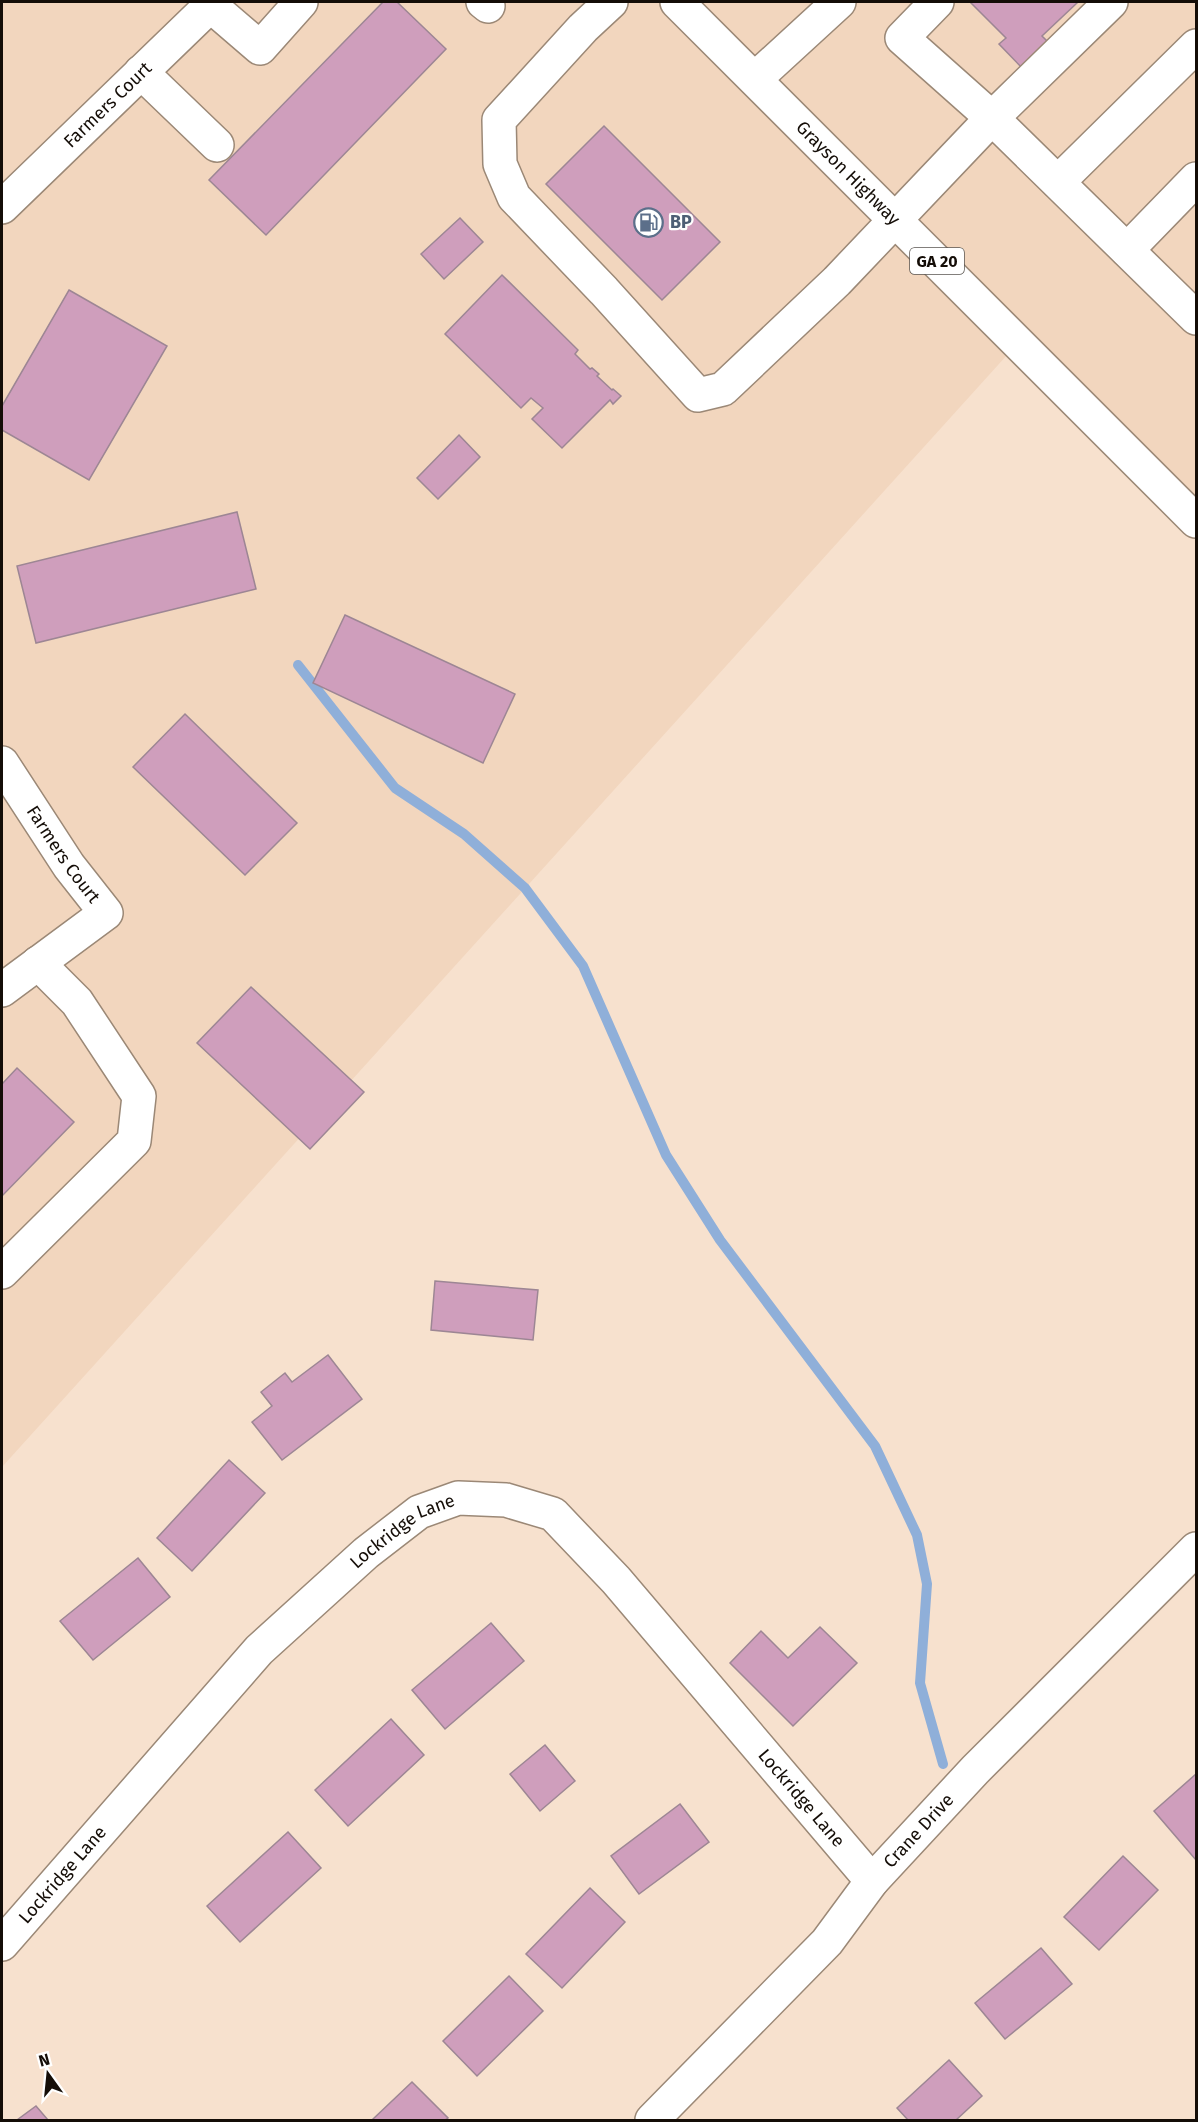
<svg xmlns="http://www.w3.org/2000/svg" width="1198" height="2122" font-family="'Fira Sans',sans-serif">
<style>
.built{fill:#f2d6be}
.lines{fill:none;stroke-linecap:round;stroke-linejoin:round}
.stream{stroke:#8fafd9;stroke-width:10}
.building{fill:#cf9ebc;stroke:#9d8694;stroke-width:1.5}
.minor-casing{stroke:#9b8876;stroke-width:36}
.major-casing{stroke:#9b8876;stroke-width:36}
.minor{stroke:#fff;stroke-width:33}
.major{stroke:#fff;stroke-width:33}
.labels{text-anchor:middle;stroke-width:4.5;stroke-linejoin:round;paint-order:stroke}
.shield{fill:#fff;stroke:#5a5651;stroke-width:1.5}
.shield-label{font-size:16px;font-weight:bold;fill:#140d07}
.street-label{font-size:18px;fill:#140d07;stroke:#fff}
.service-label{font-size:18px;font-weight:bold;fill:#4e5e75;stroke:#fff;text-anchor:start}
</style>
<rect width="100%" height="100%" fill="#f7e1ce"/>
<path class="built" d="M2 2H1196V524L1017 344 2 1467Z"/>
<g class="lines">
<path class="stream" d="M298 665 395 788 464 834 525 888 583 966 666 1155 720 1240 875 1446 917 1535 927 1584 920 1683 943 1764"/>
</g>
<g class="building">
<path d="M383 2H397L446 49 266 235 209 180Z"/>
<path d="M970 2H1078L1042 36 1050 44 1023 69 999 44 1006 38Z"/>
<path d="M604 126 720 242 662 300 546 184Z"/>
<path d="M460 218 483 242 444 279 421 254Z"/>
<path d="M502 275 578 350 575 354 590 369 592 368 599 374 597 376 612 390 613 389 621 396 613 404 610 400 562 448 532 419 543 408 531 398 521 408 445 334Z"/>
<path d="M69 290 167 346 89 480 2 430V406Z"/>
<path d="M459 435 480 457 438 499 417 478Z"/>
<path d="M237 512 256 589 36 643 17 566Z"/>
<path d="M345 615 515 694 483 763 313 683Z"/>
<path d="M185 714 297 823 245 875 133 767Z"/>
<path d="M251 987 364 1092 310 1149 197 1043Z"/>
<path d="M17 1068 74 1122 2 1196V1084Z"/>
<path d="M435 1281 538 1290 533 1340 431 1330Z"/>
<path d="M328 1355 362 1399 282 1460 252 1422 272 1406 261 1392 285 1373 292 1382Z"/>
<path d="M229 1460 265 1493 192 1571 157 1538Z"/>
<path d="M138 1558 170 1597 93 1660 60 1621Z"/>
<path d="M491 1623 524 1661 445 1729 412 1690Z"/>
<path d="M820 1627 857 1663 793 1726 730 1663 761 1631 788 1658Z"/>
<path d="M391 1719 424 1755 348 1826 315 1790Z"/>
<path d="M545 1745 575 1781 540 1811 510 1774Z"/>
<path d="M1196 1774V1860L1154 1811Z"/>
<path d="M680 1804 709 1842 639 1894 611 1856Z"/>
<path d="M288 1832 321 1868 240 1942 207 1906Z"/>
<path d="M1123 1856 1158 1890 1099 1950 1064 1917Z"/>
<path d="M590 1888 625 1922 562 1988 526 1954Z"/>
<path d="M1041 1948 1072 1984 1005 2039 975 2003Z"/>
<path d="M509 1976 543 2011 477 2076 443 2041Z"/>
<path d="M949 2060 982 2096 956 2120H908L897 2108Z"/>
<path d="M412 2082 448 2118 445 2120H372Z"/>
<path d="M36 2106 48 2120H17Z"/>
</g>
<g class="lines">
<defs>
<g id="minor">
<path d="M483 2 488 6"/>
<path d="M611 2 583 28 499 120 500 164 514 197 604 291 698 395 723 389 837 281 992 118 1196 318"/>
<path d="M937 2 902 38 992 118 1111 2"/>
<path d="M210 5 260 48 301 2"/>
<path d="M141 72 217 145"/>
<path d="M755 79 839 2"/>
<path d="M1058 182 1196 46"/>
<path id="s1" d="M2 207 214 2"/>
<path d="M1127 250 1196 179"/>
<path id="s2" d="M2 763 69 866 106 913 2 990"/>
<path d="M2 1272 134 1141 139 1096 77 1002 38 963"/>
<path id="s3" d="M2 1944 259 1650 366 1553 419 1512 458 1498 506 1500 553 1514 616 1580 872 1881"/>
<path id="s4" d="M652 2120 827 1942 872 1881 975 1770 1196 1549"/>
</g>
<g id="major">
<path id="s5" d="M677 2 1196 521"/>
</g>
</defs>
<use href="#minor" class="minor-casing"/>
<use href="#major" class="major-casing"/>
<use href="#minor" class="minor"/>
<use href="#major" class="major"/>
</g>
<defs>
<symbol id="fuel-ring" viewBox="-11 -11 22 22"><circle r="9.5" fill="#fff" stroke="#5c6f8a" stroke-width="1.5"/><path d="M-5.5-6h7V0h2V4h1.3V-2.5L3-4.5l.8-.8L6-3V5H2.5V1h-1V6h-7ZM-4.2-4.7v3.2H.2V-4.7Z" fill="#5c6f8a"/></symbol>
</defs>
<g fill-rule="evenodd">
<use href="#fuel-ring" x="632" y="206" width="33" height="33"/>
</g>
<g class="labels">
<rect class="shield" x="910" y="248" width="54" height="26" rx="4.5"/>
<g class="shield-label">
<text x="937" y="267">GA 20</text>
</g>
<g class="street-label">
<text dy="6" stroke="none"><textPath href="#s1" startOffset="147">Farmers Court</textPath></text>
<text dy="6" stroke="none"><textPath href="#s5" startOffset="242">Grayson Highway</textPath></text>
<text dy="6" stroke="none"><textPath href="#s2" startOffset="110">Farmers Court</textPath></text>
<text dy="6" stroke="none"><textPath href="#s3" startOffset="578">Lockridge Lane</textPath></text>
<text dy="6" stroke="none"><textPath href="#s3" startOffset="1118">Lockridge Lane</textPath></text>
<text dy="6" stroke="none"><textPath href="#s4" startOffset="394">Crane Drive</textPath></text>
<text dy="6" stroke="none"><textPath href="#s3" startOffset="92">Lockridge Lane</textPath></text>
</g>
<g class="service-label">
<text x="670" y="228">BP</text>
</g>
</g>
<rect width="1198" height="2122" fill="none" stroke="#140d07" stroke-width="6"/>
<g transform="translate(48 2074) rotate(345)" stroke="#ffffff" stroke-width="4.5" paint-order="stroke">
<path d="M0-4.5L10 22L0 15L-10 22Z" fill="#140d07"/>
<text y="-9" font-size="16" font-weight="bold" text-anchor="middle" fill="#140d07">N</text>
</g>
</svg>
